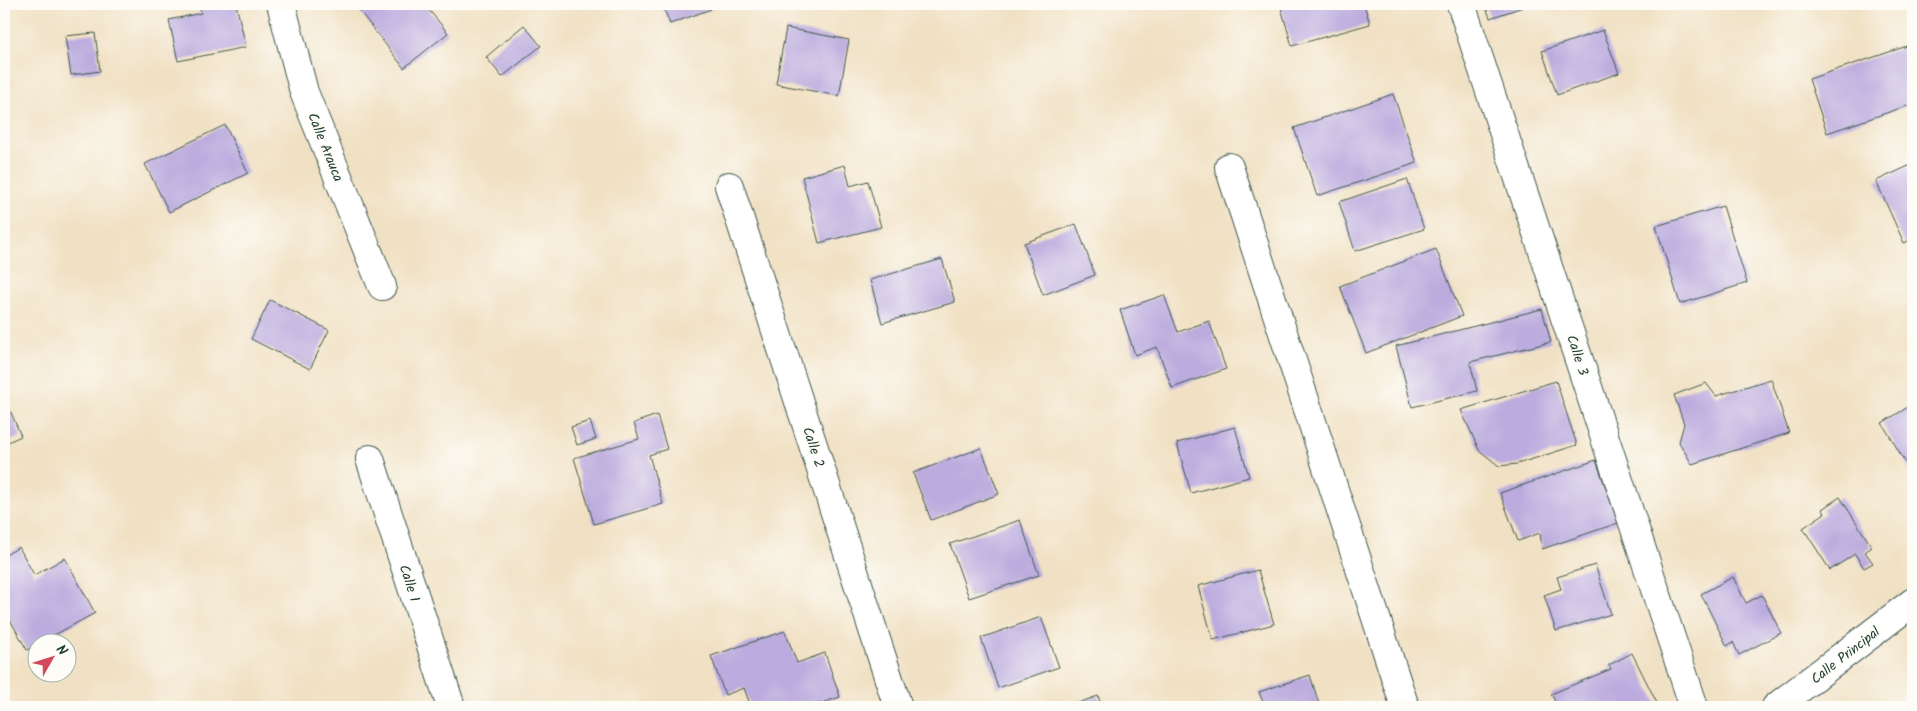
<svg xmlns="http://www.w3.org/2000/svg" width="1917" height="711" font-family="Kalam,sans-serif">
<style>
.building{fill:#bbabde}
.lines{fill:none;stroke-linecap:round;stroke-linejoin:round}
.minor-casing{stroke:#3e564a;stroke-width:30}
.minor{stroke:#fff;stroke-width:28}
.labels{text-anchor:middle;stroke-width:4;stroke-linejoin:round;paint-order:stroke}
.street-label{font-size:14px;fill:#1f3d34;stroke:#fdfcf7}
</style>
<rect width="100%" height="100%" fill="#fdfcf7"/>
<filter id="ink" filterUnits="userSpaceOnUse"><feTurbulence type="fractalNoise" baseFrequency=".02" numOctaves="2"/><feDisplacementMap in="SourceGraphic" scale="10" xChannelSelector="R" yChannelSelector="G"/><feConvolveMatrix kernelMatrix="1 2 1 2 8 2 1 2 1" color-interpolation-filters="sRGB"/></filter>
<filter id="wash" filterUnits="userSpaceOnUse"><feTurbulence type="fractalNoise" baseFrequency=".0096" numOctaves="4" result="noise"/><feDisplacementMap in="SourceGraphic" scale="20" xChannelSelector="R" yChannelSelector="G"/><feGaussianBlur stdDeviation="1.12" result="paint"/><feColorMatrix in="noise" values="0 0 0 0 0 0 0 0 0 0 0 0 0 0 0 0 0 1.4 0 .05"/><feComposite in="paint" operator="in"/></filter>
<g filter="url(#wash)">
<rect width="100%" height="100%" fill="#f1e1c4"/>
<g id="blocks">
<g class="building">
<path d="M199 4H236L246 47 178 61 169 20 201 13Z"/>
<path d="M354 4H424L448 33 404 68Z"/>
<path d="M662 4H709L711 9 670 24Z"/>
<path d="M1280 4H1364L1370 24 1292 46Z"/>
<path d="M1485 4H1532L1490 18Z"/>
<path d="M524 25 541 46 502 77 486 57Z"/>
<path d="M786 28 849 40 839 96 776 84Z"/>
<path d="M1603 30 1619 73 1557 95 1542 51Z"/>
<path d="M95 33 100 71 71 75 65 36Z"/>
<path d="M1907 46 1913 65V104L1827 133 1809 79Z"/>
<path d="M1393 94 1417 163 1317 196 1294 128Z"/>
<path d="M225 125 248 173 169 212 145 164Z"/>
<path d="M1913 164V239L1904 243 1876 181Z"/>
<path d="M845 165 850 186 868 181 881 227 819 243 802 177Z"/>
<path d="M1407 179 1424 229 1355 251 1339 202Z"/>
<path d="M1723 206 1747 283 1680 304 1656 226Z"/>
<path d="M1076 224 1095 275 1043 295 1024 243Z"/>
<path d="M1436 249 1462 316 1366 353 1340 286Z"/>
<path d="M942 259 955 302 882 323 870 280Z"/>
<path d="M1164 295 1178 332 1209 321 1226 369 1172 388 1157 347 1135 355 1120 310Z"/>
<path d="M270 300 329 330 310 369 251 339Z"/>
<path d="M1542 309 1551 342 1470 362 1477 391 1412 407 1396 346Z"/>
<path d="M1771 379 1789 433 1692 464 1679 442 1684 424 1674 395 1706 383 1716 396Z"/>
<path d="M1556 381 1577 445 1517 464 1499 466 1479 450 1461 410Z"/>
<path d="M4 396 21 436 4 444Z"/>
<path d="M1913 404V475L1882 423Z"/>
<path d="M657 415 667 449 649 455 663 504 594 524 574 458 639 439 634 423Z"/>
<path d="M590 421 596 439 577 445 571 427Z"/>
<path d="M1235 427 1249 477 1191 493 1177 443Z"/>
<path d="M981 448 999 494 931 520 913 473Z"/>
<path d="M1596 460 1618 523 1542 549 1540 533 1518 541 1500 493Z"/>
<path d="M1840 497 1872 547 1865 552 1873 563 1864 568 1855 554 1830 570 1803 528 1825 513 1822 509Z"/>
<path d="M1020 520 1039 575 969 598 950 544Z"/>
<path d="M19 547 34 575 65 558 95 613 27 650 4 609V556Z"/>
<path d="M1595 565 1611 614 1556 631 1544 595 1561 589 1557 577Z"/>
<path d="M1258 570 1274 624 1213 640 1198 586Z"/>
<path d="M1733 577 1746 603 1762 595 1781 633 1739 655 1733 642 1727 646 1701 594Z"/>
<path d="M1041 617 1059 667 998 688 981 638Z"/>
<path d="M785 631 797 663 825 653 840 697 810 707H751L744 688 725 695 711 656Z"/>
<path d="M1632 653 1657 703 1648 707H1558L1551 694 1611 669 1609 665Z"/>
<path d="M1310 675 1320 707H1265L1259 692Z"/>
<path d="M1098 696 1102 707H1067Z"/>
</g>
</g>
</g>
<g filter="url(#ink)">
<use href="#blocks" fill-opacity="0" stroke="#3e564a" stroke-width="1"/>
<g class="lines">
<defs>
<g id="minor">
<path d="M281 4 304 92 382 286"/>
<path d="M1461 4 1694 707"/>
<path d="M1229 167 1405 707"/>
<path d="M729 186 898 707"/>
<path d="M370 459 451 707"/>
<path d="M1776 707 1913 602"/>
</g>
</defs>
<use href="#minor" class="minor-casing"/>
<use href="#minor" class="minor"/>
</g>
</g>
<g class="labels">
<g class="street-label">
<text transform="translate(326 147) rotate(68)" y="5">Calle Arauca</text>
<text transform="translate(1578 355) rotate(72)" y="5">Calle 3</text>
<text transform="translate(814 447) rotate(72)" y="5">Calle 2</text>
<text transform="translate(410 583) rotate(72)" y="5">Calle 1</text>
<text transform="translate(1845 655) rotate(-38)" y="5">Calle Principal</text>
</g>
</g>
<rect width="1917" height="711" fill="none" stroke="#fdfcf7" stroke-width="20"/>
<g transform="translate(52 658) rotate(51)"><circle r="24" fill="#fdfcf7" stroke="#a4b0a9"/>
<path d="M0-4L9 19L0 12L-9 19Z" fill="#d1495b"/>
<text y="-8" font-size="14" font-weight="bold" text-anchor="middle" fill="#1f3d34">N</text>
</g>
</svg>
